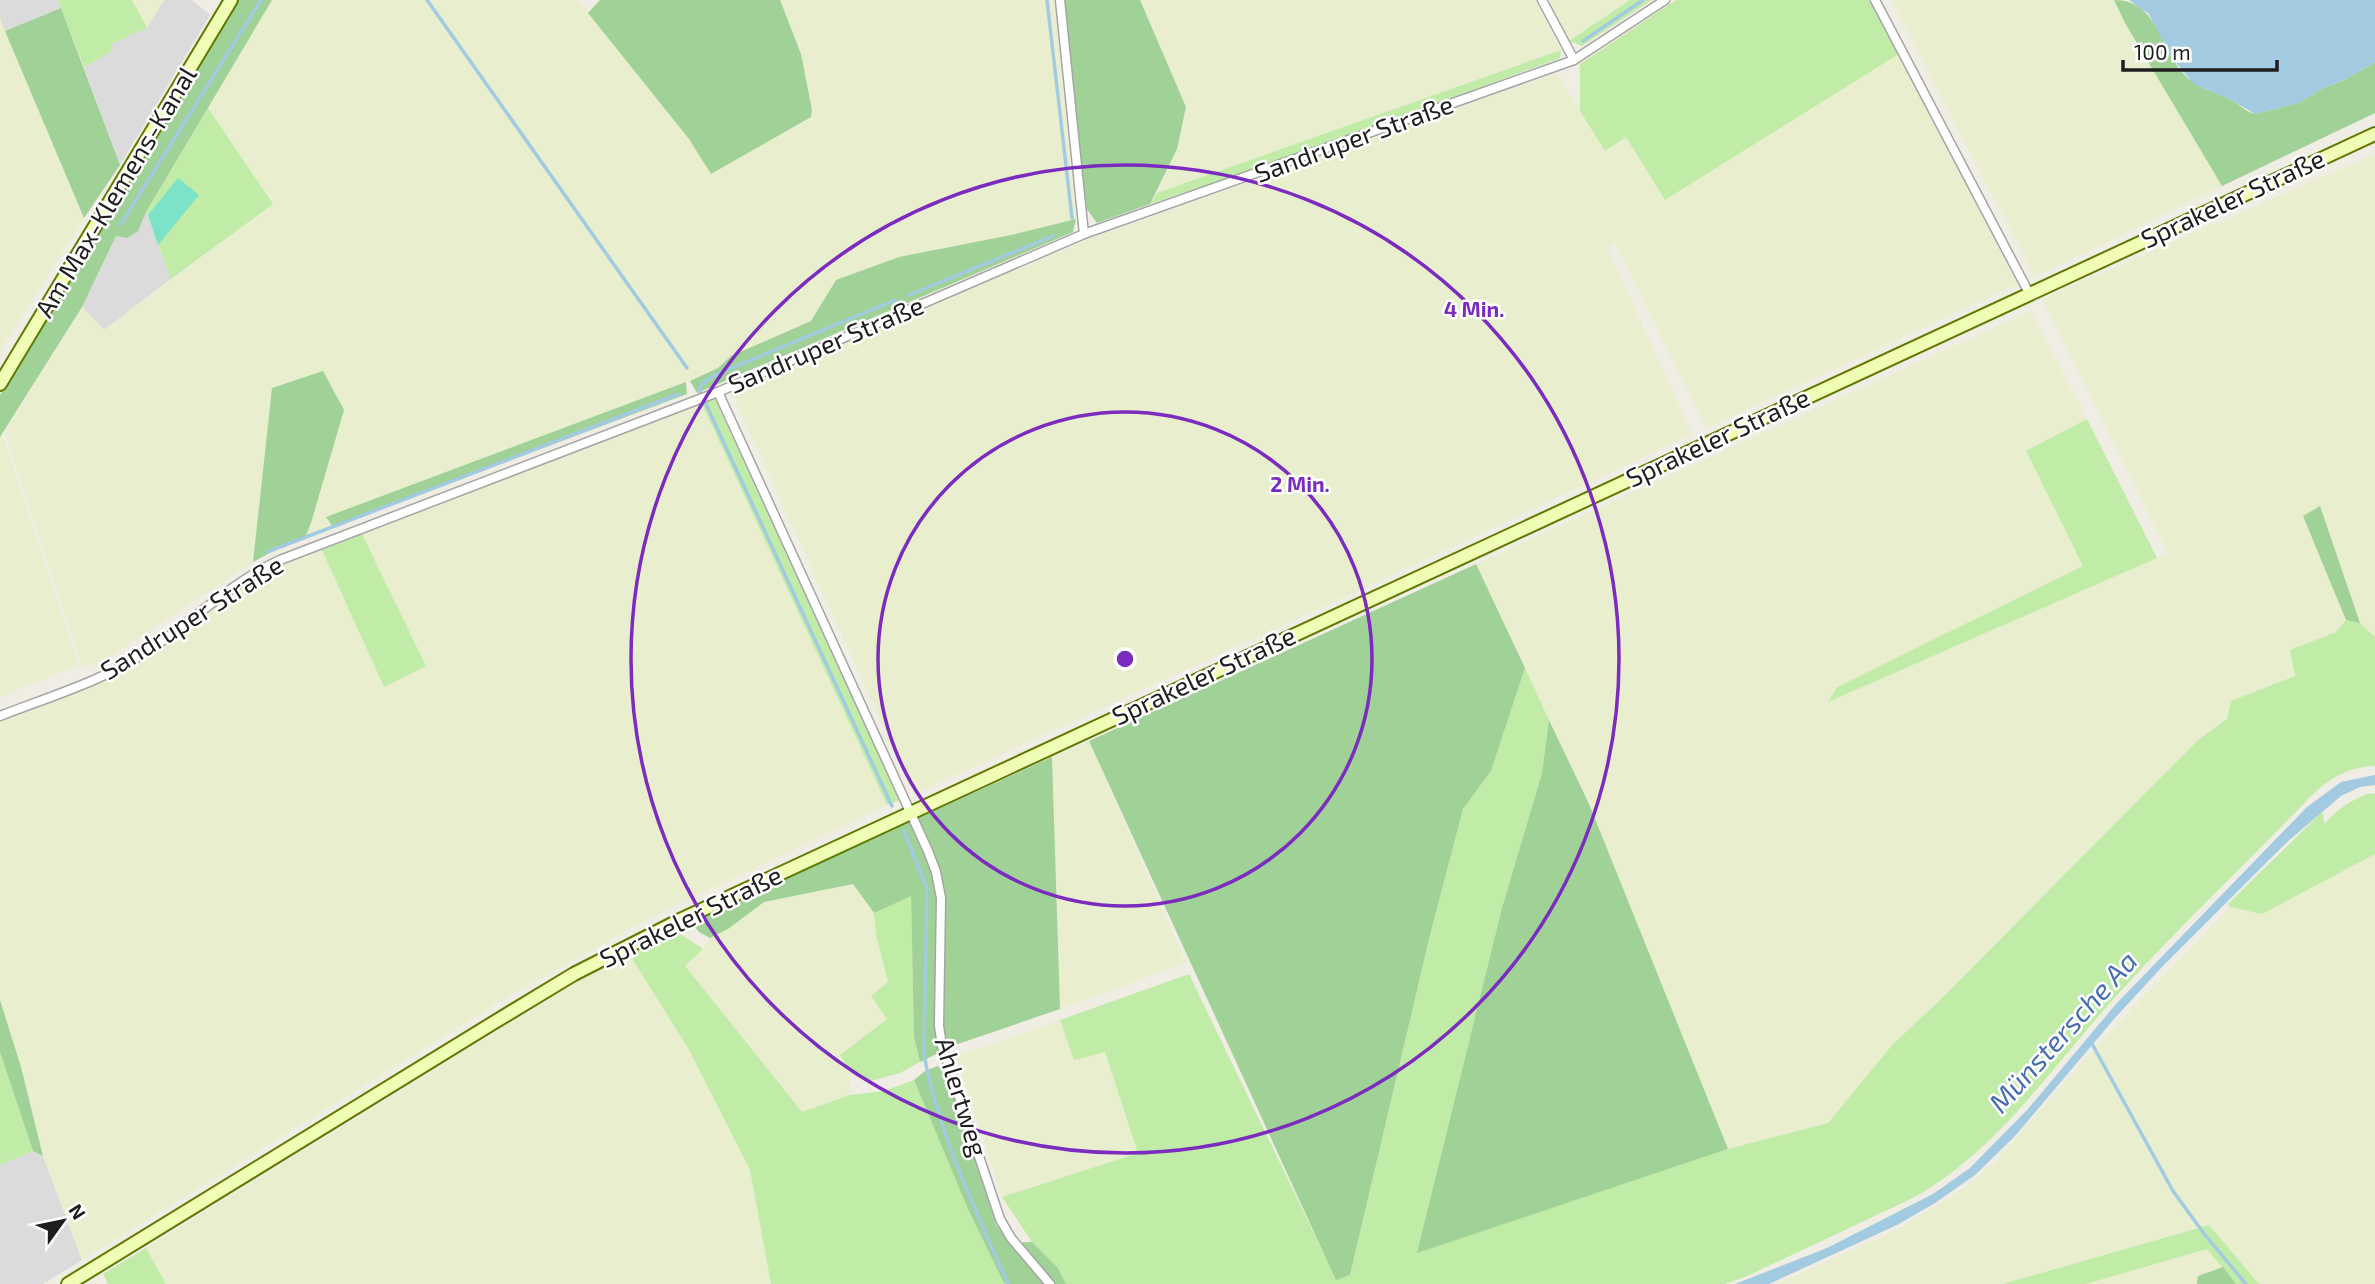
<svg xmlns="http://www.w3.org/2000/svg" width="2375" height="1284" font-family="'Exo 2',sans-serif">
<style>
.residential{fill:#dcdbdb}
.farmland{fill:#e9efce}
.grass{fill:#c0eca7}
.forest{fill:#a0d196}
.pitch{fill:#7de3c8}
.water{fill:#a2cae0}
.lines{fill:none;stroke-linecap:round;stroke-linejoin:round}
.stream{stroke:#a2cae0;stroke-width:3.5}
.street-casing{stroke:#a5a5a5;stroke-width:11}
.secondary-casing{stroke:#5e7a00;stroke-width:16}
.street{stroke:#fff;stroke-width:8}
.secondary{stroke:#f0fdb5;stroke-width:12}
.ring{fill:none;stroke:#7b2cbf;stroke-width:3.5}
.labels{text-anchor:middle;stroke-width:5;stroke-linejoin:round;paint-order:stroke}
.street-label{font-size:26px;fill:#1e1e1e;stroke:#fff}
.water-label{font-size:28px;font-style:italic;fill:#456eb3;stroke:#fff}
.centre{fill:#7b2cbf;stroke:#fff;stroke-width:3.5}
.ring-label{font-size:21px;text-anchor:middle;font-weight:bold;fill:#7b2cbf;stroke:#fff;stroke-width:5;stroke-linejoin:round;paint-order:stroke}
</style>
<rect width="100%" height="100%" fill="#f0ede4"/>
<g class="residential">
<path d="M0 0H58L61 8 5 31 0 18Z"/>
<path d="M164 0H192L210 15 120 165 84 67 112 51 111 44 147 28Z"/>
<path d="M146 212 171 279 104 330 82 307 116 236 138 231Z"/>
<path d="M33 1151 43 1156 82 1260 43 1284H0V1165Z"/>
</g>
<g class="farmland">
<path d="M132 0H164L147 28Z"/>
<path d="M272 0H579L689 139 711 173 808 120 812 114 801 54 780 0H1054L1076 219 1011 235 899 257 836 280 811 321 731 356 718 368 690 381 327 517 333 527 305 538 311 523 272 387 253 562 100 663 82 666 5 432 82 307 104 330 273 204 208 108Z"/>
<path d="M1140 0H1535L1561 50 1157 193 1177 149 1186 107Z"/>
<path d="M1549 0H1630L1569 41Z"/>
<path d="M1891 0H2114L2125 23 2222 186 2035 277Z"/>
<path d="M0 18 84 218 0 351Z"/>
<path d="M1899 54 2017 284 1706 428 1615 242 1608 249 1692 434 1366 587 914 794 731 391 1092 238 1556 73 1605 150 1626 137 1665 200Z"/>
<path d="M2375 154V637L2360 623 2319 506 2303 516 2346 620 2336 632 2291 650 2295 676 2231 701 2227 719 2198 740 1939 1001 1893 1044 1828 1123 1728 1149 1589 804 1476 564 2031 311 2087 419 2026 451 2083 566 1837 687 1829 701 2136 565 2168 554 2042 299Z"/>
<path d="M702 404 887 805 654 916 515 992 82 1260 43 1156 21 1067 0 1000V722L109 678 154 652 255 577 322 550 384 687 426 666 362 534Z"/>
<path d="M2 433 79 665 0 697V437Z"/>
<path d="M1089 741 1186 963 1060 1009 1052 757Z"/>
<path d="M2375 854V1284H2259L2209 1225 2003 1284H1777L1897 1230 1972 1183 1996 1161 2098 1044 2230 907 2263 913Z"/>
<path d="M853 884 874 913 876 935 888 982 887 1019 840 1055 851 1072 850 1095 802 1113 685 966 703 949 710 938 728 929 764 902Z"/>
<path d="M630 954 688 1048 750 1170 771 1284H166L146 1248 578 981Z"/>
<path d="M1060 1020 1074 1059 1105 1051 1138 1153 1002 1197 956 1056Z"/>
<path d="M2207 1249 2223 1267 2198 1276 2197 1284H2086Z"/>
</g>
<g class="grass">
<path d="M58 0H132L147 28 111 44 112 51 84 67Z"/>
<path d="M1630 0H1652L1582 46 1569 41Z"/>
<path d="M1676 0H1869L1899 54 1665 200 1626 137 1605 151 1580 111V64Z"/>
<path d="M1561 50 1560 58 1324 145 1150 204 1157 193Z"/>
<path d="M208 108 273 204 171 279 146 212Z"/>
<path d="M715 399 900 800 887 805 702 404Z"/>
<path d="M2087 419 2157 558 1828 702 1837 687 2083 566 2026 451Z"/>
<path d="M362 534 426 666 384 687 322 550Z"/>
<path d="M2346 620 2360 623 2375 637V766C2349 767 2331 777 2312 795 2248 862 2180 926 2118 994 2053 1065 2000 1148 1915 1197L1747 1276 1725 1284H1066L1058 1268 1032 1242 1002 1197 1138 1153 1105 1052 1074 1060 1060 1020 1189 974 1336 1279 1350 1275 1430 935 1463 809 1491 771 1525 668 1549 720 1542 773 1502 908 1418 1252 1728 1149 1828 1123 1893 1044 1939 1001 2198 740 2227 719 2231 701 2295 676 2290 650 2336 632Z"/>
<path d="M2370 793 2375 794V854L2262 914 2230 907 2228 904 2323 811 2324 824C2337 809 2351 800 2370 793Z"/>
<path d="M911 895 914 1037 920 1062 900 1073 867 1082 851 1072 840 1055 887 1019 871 996 888 982 876 935 874 913Z"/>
<path d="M673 929 703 949 685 966 802 1112 850 1095 884 1091 914 1080 967 1207 1005 1284H771L750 1170 688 1048 633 960 635 951Z"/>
<path d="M0 1052 33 1151 0 1165Z"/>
<path d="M2209 1225 2259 1284H2236L2207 1249 2086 1284H2003Z"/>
<path d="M146 1248 166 1284H108L103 1274Z"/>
</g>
<g class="forest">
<path d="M239 0H272L146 212 138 231 127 238 116 236 82 307 0 437V395Z"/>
<path d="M600 0H780L801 54 812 110 811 117 711 174 689 139 588 13Z"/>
<path d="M1063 0H1140L1186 107 1177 149 1150 204 1097 223 1086 208Z"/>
<path d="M2114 0C2158 0 2159 47 2184 74 2197 89 2215 91 2232 100 2240 105 2246 112 2255 114L2301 102 2321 89 2344 80 2375 62V113L2222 186 2125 23Z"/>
<path d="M61 8 120 165 84 218 5 31Z"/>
<path d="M1076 219 1073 232 697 393 690 381 718 368 731 356 811 321 836 280 899 257 1011 235Z"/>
<path d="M323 371 344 410 311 523 305 538 282 546 253 562 272 388Z"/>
<path d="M686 382 687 394 333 527 326 517Z"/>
<path d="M2320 506 2360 623 2346 620 2303 516Z"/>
<path d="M1476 564 1525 668 1491 771 1463 809 1430 935 1350 1275 1336 1280 1089 741Z"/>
<path d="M1549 720 1589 804 1728 1149 1417 1253 1502 908 1542 773Z"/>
<path d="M1052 757 1060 1009 955 1045 920 1062 914 1037 911 896 874 913 853 884 764 902 728 929 710 938 699 932 691 922Z"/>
<path d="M0 1000 21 1067 43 1156 33 1151 0 1052Z"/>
<path d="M938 1066 945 1071 996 1224 1009 1243 1032 1242 1058 1268 1066 1284H1005L1003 1281 967 1207 914 1080 925 1071Z"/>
<path d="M2223 1267 2236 1284H2197L2198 1276Z"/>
</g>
<path class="pitch" d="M178 178 199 195 158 245 148 215Z"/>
<g class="water">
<path d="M2129 0H2375V62L2344 80 2321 89 2301 102 2255 114 2230 99 2194 84 2172 58 2149 14Z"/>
<path d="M2375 775V785L2360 787 2341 796 2287 842 2161 968 2114 1019 2015 1136 1975 1175 1935 1203 1897 1225 1769 1284H1735L1827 1248 1933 1194 1970 1168 2028 1109 2116 1004 2307 807 2341 782Z"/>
</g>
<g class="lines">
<g class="stream">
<path d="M427 0 687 368"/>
<path d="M1047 0 1072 218"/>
<path d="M1583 41 1643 0"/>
<path d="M121 224 261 0"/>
<path d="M909 295 1053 236"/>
<path d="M267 552 679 394"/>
<path d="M892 806 699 389 703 383 715 375 895 300"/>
<path d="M904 831 927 889 924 1055C939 1134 976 1211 1008 1284"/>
<path d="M2091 1042 2173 1191 2205 1235 2246 1284"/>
</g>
<defs>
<g id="street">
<path d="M1060 0 1084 234"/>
<path d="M1542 0 1574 60"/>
<path d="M1875 0 2029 293"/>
<path d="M718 392 928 851 936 872 941 898 939 1026 942 1046 1000 1219 1011 1238 1050 1284"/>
<path d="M0 716C51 696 107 680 152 648 195 619 232 582 280 560L718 392 1084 234 1574 60 1665 0"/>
</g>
<g id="secondary">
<path d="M0 384 231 0"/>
<path d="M68 1284 493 1023 574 974 680 920 2375 134"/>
</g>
</defs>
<use href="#street" class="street-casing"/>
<use href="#secondary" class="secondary-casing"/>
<use href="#street" class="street"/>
<use href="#secondary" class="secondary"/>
</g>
<g class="ring">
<circle cx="1125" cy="659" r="247"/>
<circle cx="1125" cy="659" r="494"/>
</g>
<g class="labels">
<g class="street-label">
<text transform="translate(1354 139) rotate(-20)" y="9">Sandruper Straße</text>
<text transform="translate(116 192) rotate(-59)" y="9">Am Max-Klemens-Kanal</text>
<text transform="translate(2233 199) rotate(-25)" y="9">Sprakeler Straße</text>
<text transform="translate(826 345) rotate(-23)" y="9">Sandruper Straße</text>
<text transform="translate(1718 438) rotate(-25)" y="9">Sprakeler Straße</text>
<text transform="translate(192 618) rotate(-32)" y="9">Sandruper Straße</text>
<text transform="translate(1204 676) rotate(-25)" y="9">Sprakeler Straße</text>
<text transform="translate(691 917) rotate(-26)" y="9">Sprakeler Straße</text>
<text transform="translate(961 1097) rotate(73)" y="9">Ahlertweg</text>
</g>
<g class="water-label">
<text transform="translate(2063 1032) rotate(-48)" y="10">Münstersche Aa</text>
</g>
</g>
<circle cx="1125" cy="659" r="10" class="centre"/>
<g class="ring-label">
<text x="1474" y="317">4 Min.</text>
<text x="1300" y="492">2 Min.</text>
</g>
<g transform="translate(63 1221) rotate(57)" stroke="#ffffff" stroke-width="5" paint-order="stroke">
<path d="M0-5L12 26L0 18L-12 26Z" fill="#1e1e1e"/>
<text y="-10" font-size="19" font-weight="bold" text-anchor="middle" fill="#1e1e1e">N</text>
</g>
<path d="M2123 60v10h154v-10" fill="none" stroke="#1e1e1e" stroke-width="3.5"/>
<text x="2134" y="60" font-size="21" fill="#1e1e1e" stroke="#ffffff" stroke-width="5" paint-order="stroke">100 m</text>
</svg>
